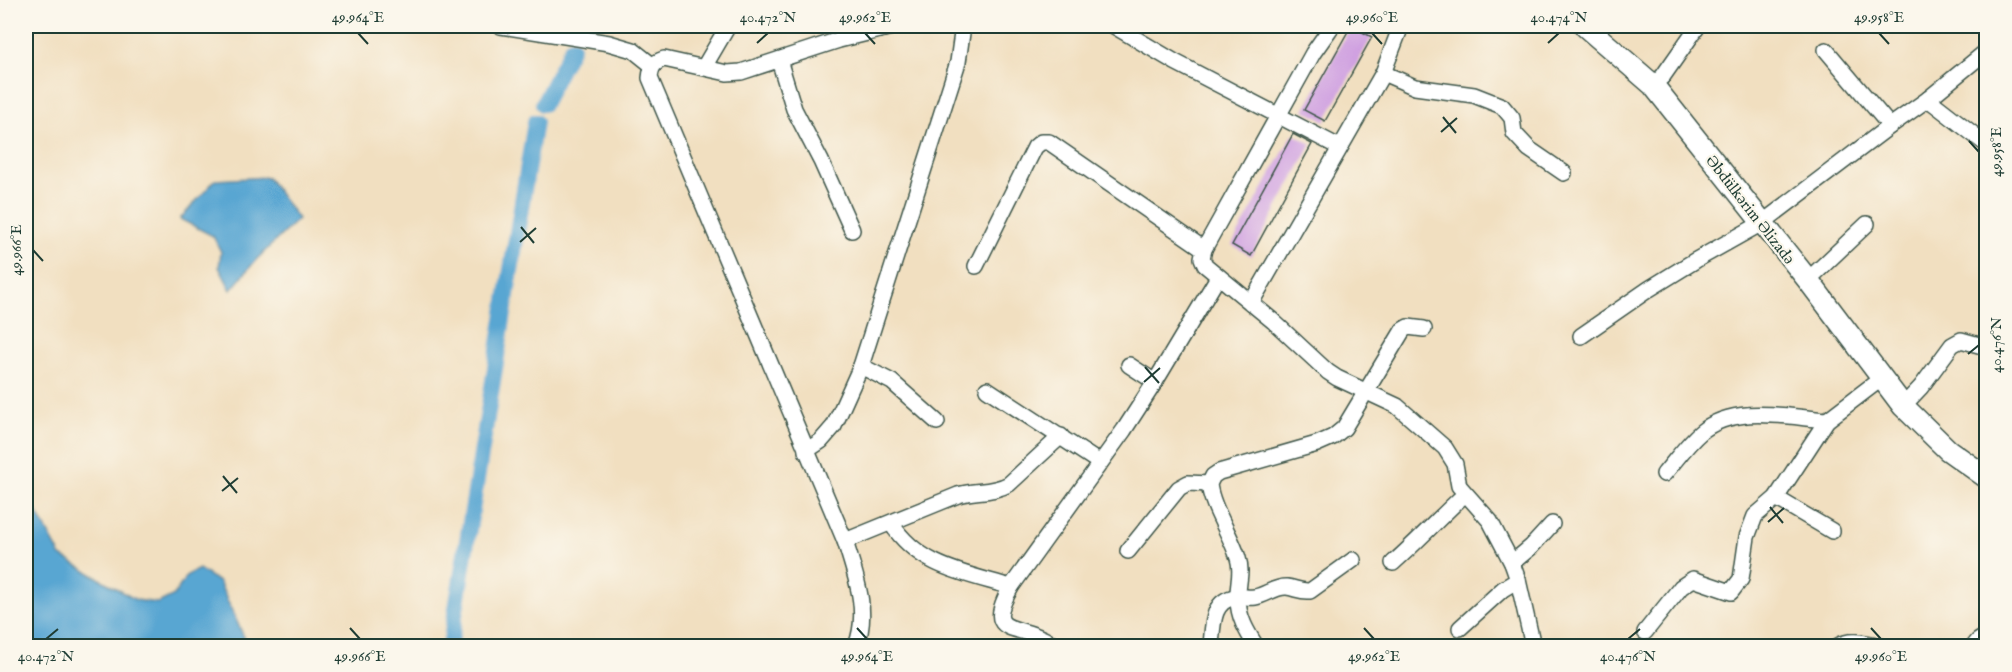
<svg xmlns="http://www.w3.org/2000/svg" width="2012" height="672" font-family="'IM FELL English',serif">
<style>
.water{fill:#58a6d2;stroke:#3c7283;stroke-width:1.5}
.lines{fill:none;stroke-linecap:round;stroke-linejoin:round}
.canal{stroke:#58a6d2;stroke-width:16}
.building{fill:#ce9de0}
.street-casing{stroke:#3e5549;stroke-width:18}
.secondary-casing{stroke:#3e5549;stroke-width:24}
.street{stroke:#fff;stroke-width:15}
.secondary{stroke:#fff;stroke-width:21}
.ticks{fill:none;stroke:#1f3d34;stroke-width:2}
.labels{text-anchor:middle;stroke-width:4.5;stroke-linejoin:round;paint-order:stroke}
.street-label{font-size:16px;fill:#1f3d34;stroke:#fbf7ec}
.neatline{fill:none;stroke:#1f3d34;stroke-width:2}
.ticks-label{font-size:15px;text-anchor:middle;fill:#1f3d34}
</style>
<rect width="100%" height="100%" fill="#fbf7ec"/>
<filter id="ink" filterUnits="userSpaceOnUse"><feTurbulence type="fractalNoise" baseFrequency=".0167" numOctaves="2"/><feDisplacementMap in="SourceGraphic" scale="12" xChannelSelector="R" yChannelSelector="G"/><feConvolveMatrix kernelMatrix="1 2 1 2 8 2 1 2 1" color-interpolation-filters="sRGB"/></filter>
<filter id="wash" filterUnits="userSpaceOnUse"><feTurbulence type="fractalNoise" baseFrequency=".008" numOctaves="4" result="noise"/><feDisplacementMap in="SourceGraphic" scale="24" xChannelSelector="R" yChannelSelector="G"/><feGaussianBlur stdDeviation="1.35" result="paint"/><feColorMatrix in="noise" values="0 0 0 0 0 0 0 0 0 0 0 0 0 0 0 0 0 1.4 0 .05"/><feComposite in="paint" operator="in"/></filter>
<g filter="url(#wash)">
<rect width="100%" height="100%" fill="#f1dfc0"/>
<g class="water">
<path d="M267 177 298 219 256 260 231 290 219 267 221 252 213 236 180 219 215 180Z"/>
<path d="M26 492 61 556 136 600 158 603 174 595 187 575 199 569 219 582 248 646H26Z"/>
</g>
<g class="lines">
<g class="canal">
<path d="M579 29 580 26"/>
<path d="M543 104 572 47"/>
<path d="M450 646 535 122"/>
</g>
</g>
<g id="blocks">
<g class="building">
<path d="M1351 26 1372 37 1325 121 1304 110Z"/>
<path d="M1293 134 1312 144 1251 256 1232 245Z"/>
</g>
</g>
</g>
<g filter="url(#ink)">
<use href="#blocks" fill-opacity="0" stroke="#3e5549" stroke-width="1.5"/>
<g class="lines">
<defs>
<g id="street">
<path d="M501 26 609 43 633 50 653 66"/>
<path d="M1114 26 1175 62 1339 147"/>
<path d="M1332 26 1313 53 1204 249 1202 258 1205 265 1273 321 1328 372 1337 378 1397 406 1445 448 1455 464 1459 486 1490 521 1512 563 1518 580 1533 646"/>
<path d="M1826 50 1890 126"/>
<path d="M779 60 794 109 821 161 852 230"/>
<path d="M704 67 728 26"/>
<path d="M1383 73 1415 87 1474 95 1502 106 1512 118 1514 133 1529 149 1564 173"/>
<path d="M1653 85 1663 76 1698 26"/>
<path d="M1928 99 1986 144"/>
<path d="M976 266 1035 147 1041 142H1049L1204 249"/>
<path d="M1808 280 1867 224"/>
<path d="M1251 303 1383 73 1401 26"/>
<path d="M1581 336 1649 289 1696 260 1762 223 1890 126 1928 99 1983 54"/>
<path d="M1129 365 1155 382"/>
<path d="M861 366 892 382 937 422"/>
<path d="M987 389 1100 463"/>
<path d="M1903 406 1921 387 1952 345 1961 340 1986 347"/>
<path d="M806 451 821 441 834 426 861 366 958 62 963 26"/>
<path d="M1664 474C1676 460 1687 444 1701 432 1734 404 1787 417 1827 420"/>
<path d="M1776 498 1832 531"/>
<path d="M891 523C919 567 964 573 1011 587"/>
<path d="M845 541 958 495C975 490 993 493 1009 484L1061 436"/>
<path d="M1128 551 1179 488 1188 483 1209 484"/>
<path d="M1393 563C1418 541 1440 517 1465 494"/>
<path d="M1512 563 1531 547 1552 524"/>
<path d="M1460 628 1503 589 1518 580"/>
<path d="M1645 632 1681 587 1693 579 1731 592 1741 579 1747 537 1755 516 1776 498 1827 420 1882 378"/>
<path d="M856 646C870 611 855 575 845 541L650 78C651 67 654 62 664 59L727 73 741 72 839 40 896 26"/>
<path d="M1049 646V642C1019 622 982 639 1011 587L1124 430 1155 382 1218 277"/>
<path d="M1211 646C1213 627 1211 600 1236 597 1242 596 1249 598 1255 597 1266 595 1276 586 1287 587 1295 588 1301 592 1310 591L1353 560"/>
<path d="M1256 646C1247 632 1238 617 1238 599 1237 584 1243 573 1238 558 1231 535 1211 506 1209 484L1213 476 1219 472 1317 444 1333 437 1344 428 1403 330 1408 327 1424 329"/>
<path d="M1838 646C1850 638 1866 643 1881 646"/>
<path d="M1974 646 1978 641 1986 636"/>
</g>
<path id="secondary" d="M1585 26 1653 85 1808 280 1903 406 1948 450 1986 477"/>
</defs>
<use href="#street" class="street-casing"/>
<use href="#secondary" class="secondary-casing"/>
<use href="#street" class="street"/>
<use href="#secondary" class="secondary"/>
</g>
</g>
<path class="ticks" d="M358 33 368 44M865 33 875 44M1372 33 1382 44M1879 33 1889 44M757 43 768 33M1548 43 1559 33M1443 117 1456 133M1441 132 1457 118M1969 141 1979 152M521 227 534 243M520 242 536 228M33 250 43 261M1968 354 1979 345M1145 367 1159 383M1144 382 1160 368M223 476 237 493M222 491 238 478M1770 507 1783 523M1768 522 1784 508M350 628 360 639M857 628 867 639M1364 628 1374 639M1871 628 1881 639M46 639 58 629M1628 639 1640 629"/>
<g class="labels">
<g class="street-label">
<text transform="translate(1751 209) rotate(52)" y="6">Əbdülkərim Əlizadə</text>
</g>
</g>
<rect width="2012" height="672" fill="none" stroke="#fbf7ec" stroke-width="66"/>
<rect x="33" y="33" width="1946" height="606" class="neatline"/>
<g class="ticks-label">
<text x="358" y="22">49.964°E</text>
<text x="768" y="22">40.472°N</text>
<text x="865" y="22">49.962°E</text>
<text x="1372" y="22">49.960°E</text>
<text x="1559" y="22">40.474°N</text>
<text x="1879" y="22">49.958°E</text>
<text transform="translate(1996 152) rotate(-90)" y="5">49.958°E</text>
<text transform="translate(16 250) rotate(-90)" y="5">49.966°E</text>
<text transform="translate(1996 345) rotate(-90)" y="5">40.476°N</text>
<text x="46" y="661">40.472°N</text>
<text x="360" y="661">49.966°E</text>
<text x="867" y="661">49.964°E</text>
<text x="1374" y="661">49.962°E</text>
<text x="1628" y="661">40.476°N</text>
<text x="1881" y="661">49.960°E</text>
</g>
</svg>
